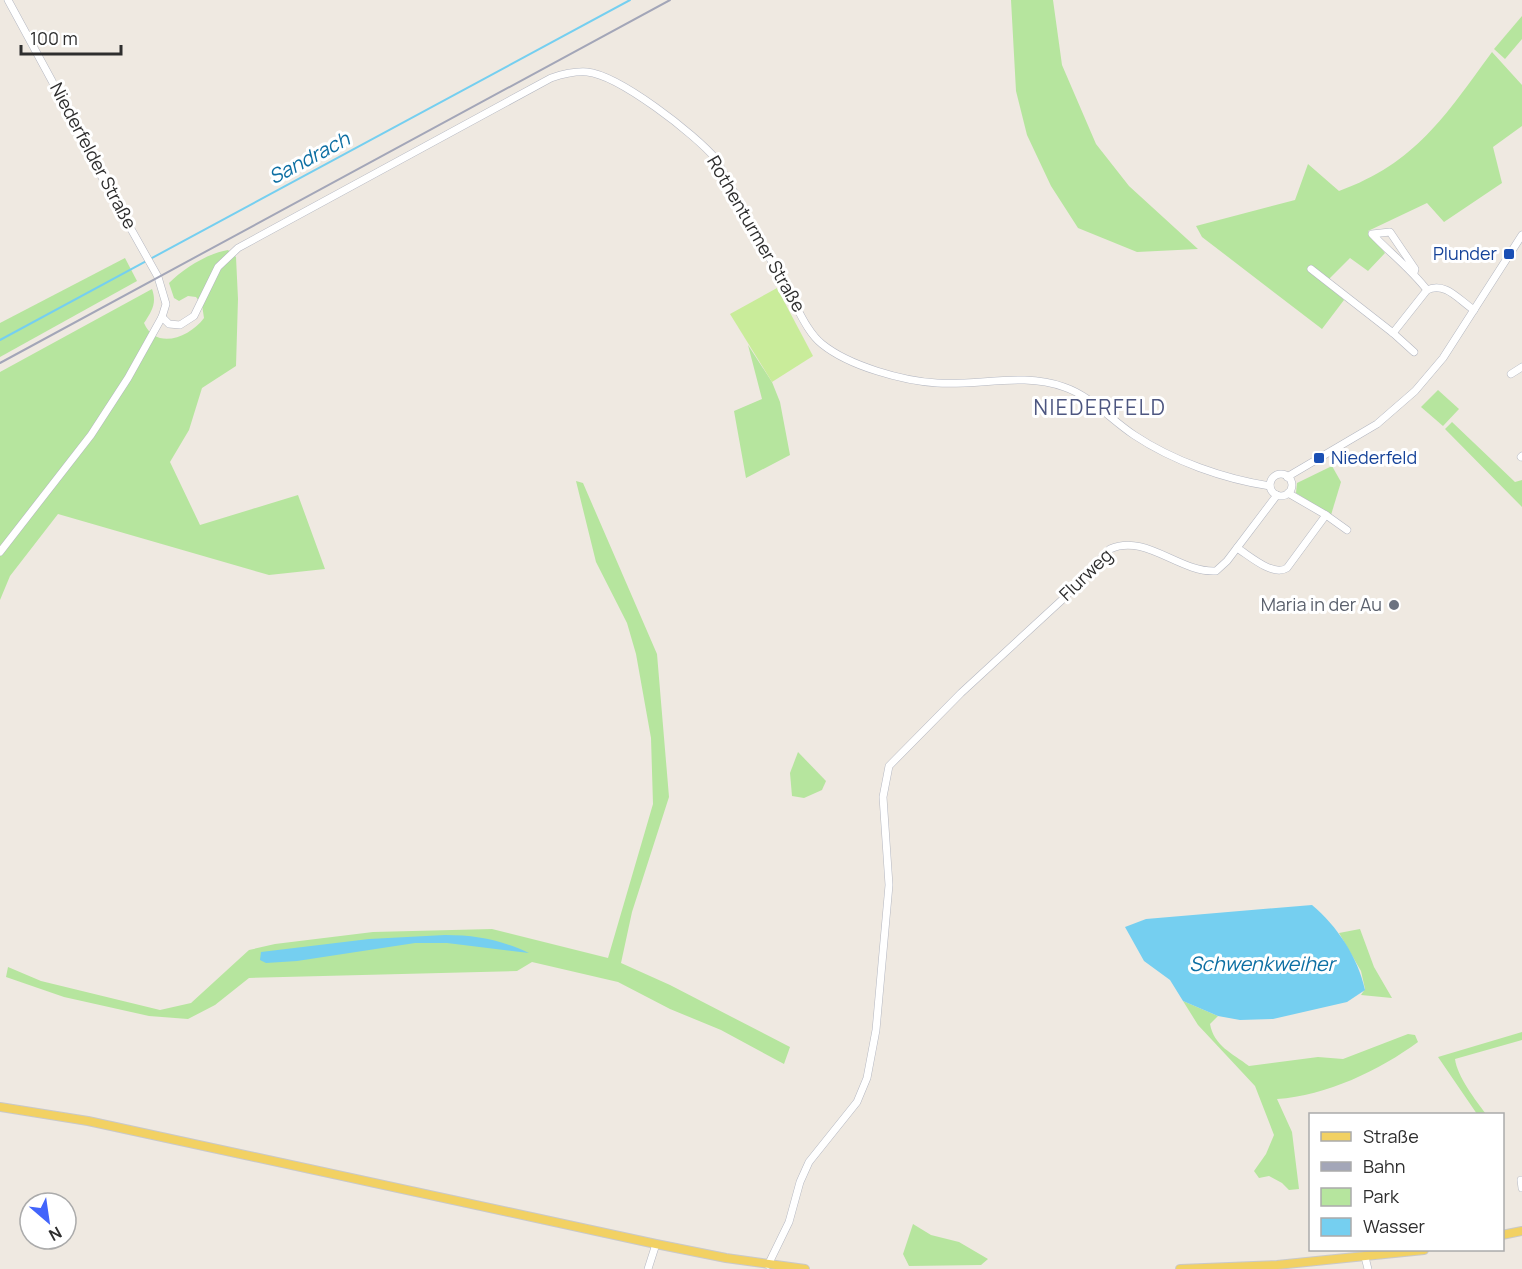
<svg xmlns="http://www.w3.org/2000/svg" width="1522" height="1269" font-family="Manrope,sans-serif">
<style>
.green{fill:#b6e59e}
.pitch{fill:#c9ec9a}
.water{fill:#75cff0}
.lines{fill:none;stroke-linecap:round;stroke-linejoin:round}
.stream{stroke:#75cff0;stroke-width:2}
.minor-casing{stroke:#b4b7c1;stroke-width:8}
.major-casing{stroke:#c9c9c9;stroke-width:10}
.minor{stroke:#fff;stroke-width:7}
.major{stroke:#f2d163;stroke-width:8}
.rail{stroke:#a3a6b8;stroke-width:2}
.transit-dot{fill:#1a4fb4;stroke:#fff;stroke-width:2}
.worship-dot{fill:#6b7280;stroke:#fff;stroke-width:2}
.labels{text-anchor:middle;stroke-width:6;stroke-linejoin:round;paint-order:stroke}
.street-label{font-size:18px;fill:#2e2e2e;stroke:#fff}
.transit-label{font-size:18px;fill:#164399;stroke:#fff;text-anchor:end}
.worship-label{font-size:18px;fill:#5b616d;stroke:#fff;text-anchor:end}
.water-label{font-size:20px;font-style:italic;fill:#0d6fa3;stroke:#fff}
.quarter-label{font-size:21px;letter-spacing:1.5px;fill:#4d5680;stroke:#fff}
</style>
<rect width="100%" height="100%" fill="#efe9e1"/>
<g class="green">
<path d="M1011 0H1053L1062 65 1096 144 1129 186 1198 249 1137 252 1078 228 1051 186 1027 135 1016 91Z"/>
<path d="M1522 16V39L1505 59 1494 49Z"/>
<path d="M1492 52 1522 85V126L1493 147 1502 183 1444 222 1427 203 1368 231 1385 253 1368 271 1350 258 1325 283 1344 300 1322 329 1202 237 1196 226 1295 200 1308 164 1339 191C1416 163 1445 116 1492 52Z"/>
<path d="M228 250 236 257 238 299 236 366 202 388 189 430 170 462 200 525 298 495 325 569 269 575 58 514 10 576 0 600V372L152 289C157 303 152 311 144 323 156 351 190 337 204 318L202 305 196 297 188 296 179 301 174 298 169 283C183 269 208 253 228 250Z"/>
<path d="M125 258 137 281 0 357V323Z"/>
<path d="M748 345 772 382 780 402 790 455 746 478 734 411 762 399Z"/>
<path d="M1438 390 1459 409 1443 426 1421 407Z"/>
<path d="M1452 422 1515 482 1522 480V507L1445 429Z"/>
<path d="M1332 466 1341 482 1331 515 1296 493 1297 483Z"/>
<path d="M576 481 583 483 657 654 669 797 632 912 621 963 670 985 790 1047 784 1064 721 1030 670 1009 618 982 532 962 517 971 249 978 215 1005 188 1019 149 1016 64 997 6 977 8 967 41 981 160 1010 191 1003 249 950 275 944 373 932 492 929 608 958 653 804 651 738 636 654 627 623 596 562Z"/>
<path d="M798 752 826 781 822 790 804 798 792 796 790 773Z"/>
<path d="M1360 929 1374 967 1392 998 1361 995 1365 989 1361 971 1339 933Z"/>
<path d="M1183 1001 1218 1016 1210 1024C1214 1046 1232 1053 1249 1066L1318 1057 1343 1059 1408 1034 1415 1035 1418 1042C1380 1070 1326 1096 1277 1099L1292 1132 1299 1189 1289 1190 1282 1183 1269 1176 1259 1178 1254 1171 1266 1154 1274 1135 1255 1086 1198 1025Z"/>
<path d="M1522 1032V1040L1455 1059C1457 1076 1476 1101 1486 1114H1477L1438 1057Z"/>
<path d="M913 1224 931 1235 959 1242 988 1259 981 1265 909 1266 903 1254Z"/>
</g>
<path class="pitch" d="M777 288 813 356 772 382 730 314Z"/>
<g class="water">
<path d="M1312 905C1337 926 1358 957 1365 990L1347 1002 1273 1019 1240 1020 1218 1016 1183 1001 1170 980 1144 961 1125 927 1146 919Z"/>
<path d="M445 935C477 935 501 940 529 953L447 943H415L297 961 266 963 260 960 261 952 369 939Z"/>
</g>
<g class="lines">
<path class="stream" d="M0 340 630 0"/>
<defs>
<g id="minor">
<path d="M1311 269 1393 333 1427 290C1445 281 1459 300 1474 310"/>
<path d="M1414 273 1415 269 1390 232 1372 234C1390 253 1411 269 1427 290"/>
<path d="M162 317 169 324 180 325 194 316 218 267 238 248 551 78C563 74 574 71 587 72 619 75 695 134 716 159 741 205 765 250 790 295 799 311 808 333 822 344 849 366 903 381 937 383 980 386 1023 372 1064 387 1091 396 1111 420 1134 435 1173 461 1224 479 1270 486"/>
<path d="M1393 333 1414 352"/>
<path d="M1511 374 1522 367"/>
<path d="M1521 457 1522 456"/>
<circle cx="1281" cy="485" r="11"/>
<path d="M1287 477 1377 424 1415 391 1443 358 1522 235"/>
<path d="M1326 515 1347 530"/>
<path d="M1237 548C1250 556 1273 577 1287 568L1326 515 1288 493"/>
<path d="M0 552 91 435 128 378 162 317 166 304 158 277 67 115 52 81 8 0"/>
<path d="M1521 1180 1522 1188"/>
<path d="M1365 1257 1368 1269"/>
<path d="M768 1265 789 1222 800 1182 809 1162 857 1102 867 1078 876 1030 889 885 883 797 889 766 961 693 1063 599 1110 549C1146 533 1179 573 1216 571L1227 561 1277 495"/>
<path d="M648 1269 656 1244"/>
</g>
<g id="major">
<path d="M0 1107 88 1121 656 1244 726 1258 805 1269"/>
<path d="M1502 1235 1522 1231"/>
<path d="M1180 1269 1277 1265 1424 1250"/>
</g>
</defs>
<use href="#minor" class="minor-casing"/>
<use href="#major" class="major-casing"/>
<use href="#minor" class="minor"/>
<use href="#major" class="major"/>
<path class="rail" d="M0 363 670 0"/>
</g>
<g class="transit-dot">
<rect x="1503" y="248" width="12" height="12" rx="3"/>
<rect x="1313" y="452" width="12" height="12" rx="3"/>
</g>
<circle class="worship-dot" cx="1394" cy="605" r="6"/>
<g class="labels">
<g class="street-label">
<text transform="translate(93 156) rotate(62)" y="6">Niederfelder Straße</text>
<text transform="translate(756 234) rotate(60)" y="6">Rothenturmer Straße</text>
<text transform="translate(1086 575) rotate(-44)" y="6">Flurweg</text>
</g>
<g class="transit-label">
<text x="1497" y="260">Plunder</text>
<text x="1331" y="464" text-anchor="start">Niederfeld</text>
</g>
<g class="worship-label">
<text x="1382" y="611">Maria in der Au</text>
</g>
<g class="water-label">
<text transform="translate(309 158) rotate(-28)" y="7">Sandrach</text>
<text x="1262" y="971">Schwenkweiher</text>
</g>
<g class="quarter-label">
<text x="1100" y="415">NIEDERFELD</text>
</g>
</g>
<rect x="1309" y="1113" width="195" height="138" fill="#ffffff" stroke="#ababab" stroke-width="1.5"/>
<rect x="1321" y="1132" width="30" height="9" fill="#f2d163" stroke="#ababab" stroke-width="1.5"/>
<text x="1363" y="1143" font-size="18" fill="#2e2e2e">Straße</text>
<rect x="1321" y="1162" width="30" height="9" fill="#a3a6b8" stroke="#ababab" stroke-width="1.5"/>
<text x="1363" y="1173" font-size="18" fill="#2e2e2e">Bahn</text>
<rect x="1321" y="1188" width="30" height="18" fill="#b6e59e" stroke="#ababab" stroke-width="1.5"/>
<text x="1363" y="1203" font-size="18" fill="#2e2e2e">Park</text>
<rect x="1321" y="1218" width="30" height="18" fill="#75cff0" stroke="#ababab" stroke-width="1.5"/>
<text x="1363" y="1233" font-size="18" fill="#2e2e2e">Wasser</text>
<g transform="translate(48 1221) rotate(151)"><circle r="28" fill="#ffffff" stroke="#ababab" stroke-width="1.5"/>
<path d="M0-4.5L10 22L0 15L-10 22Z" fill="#4264fb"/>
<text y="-9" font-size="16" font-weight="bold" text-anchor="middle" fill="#2e2e2e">N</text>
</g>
<path d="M21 45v9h100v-9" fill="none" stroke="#2e2e2e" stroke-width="3"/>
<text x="30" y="45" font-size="18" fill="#2e2e2e" stroke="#ffffff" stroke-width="4.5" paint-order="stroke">100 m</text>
</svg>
